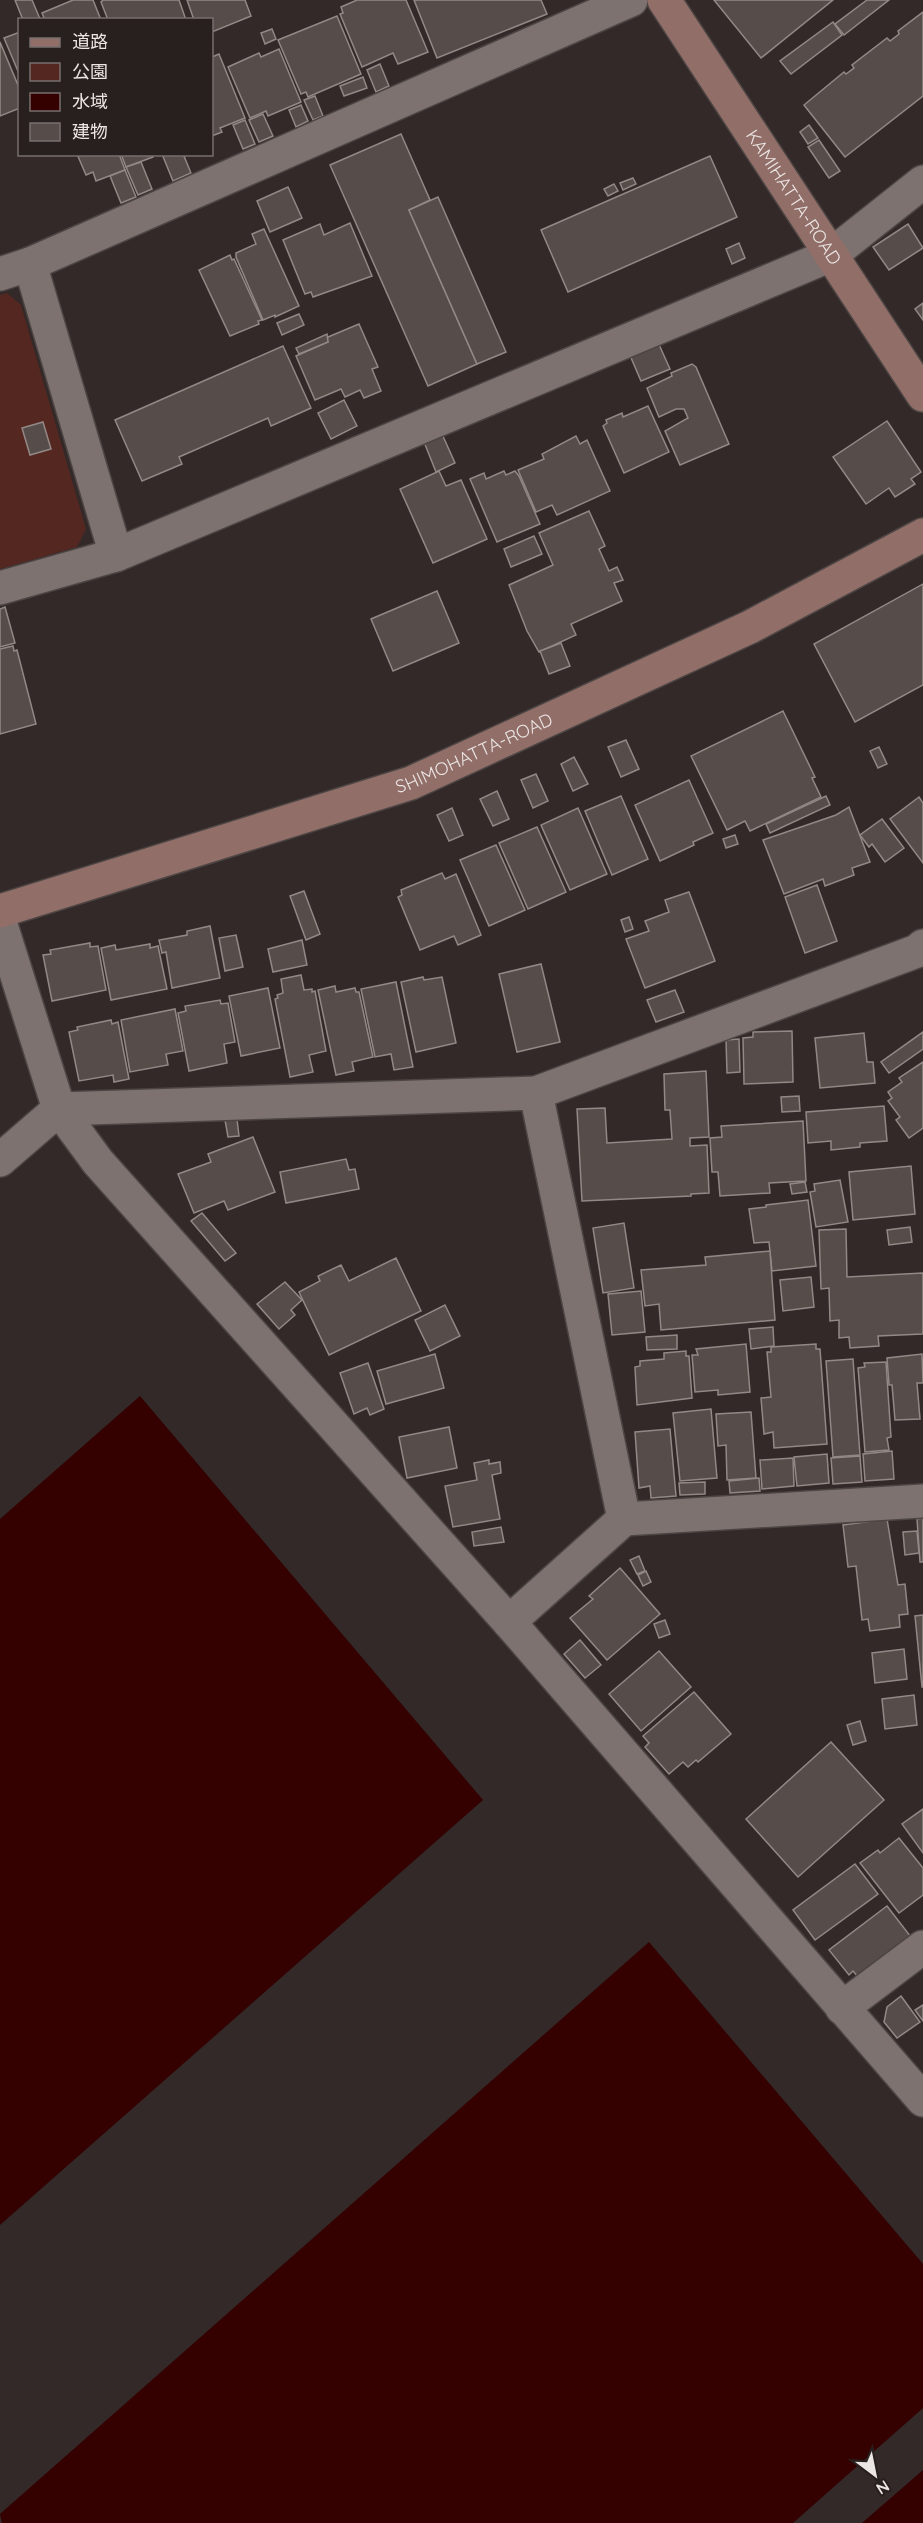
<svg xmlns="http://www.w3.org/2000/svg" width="923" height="2523" font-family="Quicksand,'Noto Sans JP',sans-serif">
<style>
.green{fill:#542821}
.water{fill:#340000}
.building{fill:#564d4b;stroke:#938886;stroke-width:1.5}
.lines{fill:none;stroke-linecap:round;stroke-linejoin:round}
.street-casing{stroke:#4c4543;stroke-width:36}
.secondary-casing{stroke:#4c4543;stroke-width:36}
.street{stroke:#7d7270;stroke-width:33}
.secondary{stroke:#916e68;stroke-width:33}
.labels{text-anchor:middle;stroke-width:5;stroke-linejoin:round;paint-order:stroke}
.street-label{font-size:18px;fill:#ebe5e4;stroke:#28201e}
</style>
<rect width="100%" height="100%" fill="#322928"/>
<path class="green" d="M7 293 21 305 86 529 77 547 0 569V295Z"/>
<g class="water">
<path d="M140 1396 483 1800 0 2225V1519Z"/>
<path d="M649 1942 923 2264V2408L793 2523H2L0 2514Z"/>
<path d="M923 2470V2523H862Z"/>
</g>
<g class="building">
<path d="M15 0H32L40 19 23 20Z"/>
<path d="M73 0H93L101 20H45L42 13Z"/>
<path d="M103 0H179L186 20H108L101 2Z"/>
<path d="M187 0H245L251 16 212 32V20H194Z"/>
<path d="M357 0H406L428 52 398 64 393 53 362 67 340 14 343 13 341 7Z"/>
<path d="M414 0H541L547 14 437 58Z"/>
<path d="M714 0H833L761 58Z"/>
<path d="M867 0H889L844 35 835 24Z"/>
<path d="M923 12V96L845 157 804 105 844 72 846 74 854 68 852 65 887 38 890 41 899 34 898 31Z"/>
<path d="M337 16 361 74 308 97 306 92 301 94 278 40Z"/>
<path d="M833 22 842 35 791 74 780 61Z"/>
<path d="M272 29 276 39 265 44 261 33Z"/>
<path d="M20 32V76L4 38Z"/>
<path d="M0 42 20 90V108L0 116Z"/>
<path d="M279 49 301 102 268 116 266 111 250 118 228 67 259 53 261 57Z"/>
<path d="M219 54 245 118 220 128 222 132 212 136V57Z"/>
<path d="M380 64 389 86 376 92 367 70Z"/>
<path d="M363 77 367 88 344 96 340 86Z"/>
<path d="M315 96 323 116 313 120 304 100Z"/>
<path d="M301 105 308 121 296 127 289 110Z"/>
<path d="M263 114 273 136 259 142 249 120Z"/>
<path d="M245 120 255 144 243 149 233 125Z"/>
<path d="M809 125 818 138 808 144 800 132Z"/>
<path d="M401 134 430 200 409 210 477 364 428 386 330 165Z"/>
<path d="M819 140 840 171 829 178 808 147Z"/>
<path d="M77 154H119L125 170 96 181 93 172 86 175Z"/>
<path d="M121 154H152L153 157 126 167Z"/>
<path d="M162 154H188L184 156 191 173 173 181Z"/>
<path d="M710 156 737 217 568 292 541 230Z"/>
<path d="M141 162 152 189 138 195 126 167Z"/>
<path d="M125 170 136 197 121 203 110 176Z"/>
<path d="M633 178 636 184 623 190 620 183Z"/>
<path d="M614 184 618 191 608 196 604 189Z"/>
<path d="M288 187 302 218 270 232 257 201Z"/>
<path d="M438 197 506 352 477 364 409 210Z"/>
<path d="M350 223 372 276 313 297 311 292 305 294 283 240 320 224 324 235Z"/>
<path d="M908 224 923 248 889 270 873 247Z"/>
<path d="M264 229 299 306 275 317V315L263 320 236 257V253L256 244 252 234Z"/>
<path d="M739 243 745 258 732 264 726 249Z"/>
<path d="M230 255 232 260 234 259 262 320 258 321 259 324 230 336 199 270Z"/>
<path d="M923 303V320L915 309Z"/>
<path d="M299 314 304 325 282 335 277 323Z"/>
<path d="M359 324 378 367 372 369 381 391 364 398 360 390 345 397 341 389 315 400 296 356 328 342 326 338 328 337Z"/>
<path d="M327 334 328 342 299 354 296 348Z"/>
<path d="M657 340 670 369 641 381 629 353Z"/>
<path d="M283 346 311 408 271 426 268 418 179 457 182 464 142 481 115 420Z"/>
<path d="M692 364 696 367 729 444 680 465 665 431 688 418 684 409H676L659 417 647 388 672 376 671 373Z"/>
<path d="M344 400 357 426 331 439 318 413Z"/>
<path d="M648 406 669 452 624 473 603 426 607 423 606 420 622 413 623 417Z"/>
<path d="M887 421 921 472 911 479 915 484 895 497 889 488 866 504 833 457Z"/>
<path d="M43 422 51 449 30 455 22 428Z"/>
<path d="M442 434 455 463 436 472 424 442Z"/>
<path d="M576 436 580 444 587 440 610 491 557 515 552 505 536 512 518 470 544 459 542 454Z"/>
<path d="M439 471 446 486 461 480 487 539 433 563 400 489Z"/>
<path d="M504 471 506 475 515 471 519 476 540 524 497 542 470 479 484 473 486 479Z"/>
<path d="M589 511 605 546 599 549 609 571 617 567 623 580 614 583 622 601 571 624 576 635 539 652 527 631 509 585 553 565 539 533Z"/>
<path d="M534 536 542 554 511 567 504 549Z"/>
<path d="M923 584V685L855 722 814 644Z"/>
<path d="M437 591 459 643 393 671 371 619Z"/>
<path d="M5 607 15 643 0 647V609Z"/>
<path d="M561 643 570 666 549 674 540 651Z"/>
<path d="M13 646 14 651 17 650 36 724 0 734V649Z"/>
<path d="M783 711 815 777 812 778 821 797 750 831 745 821 727 830 691 756Z"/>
<path d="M626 740 639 769 621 777 608 747Z"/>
<path d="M879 747 887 764 878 768 870 751Z"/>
<path d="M574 757 588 784 573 791 561 764Z"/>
<path d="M536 774 548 801 533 808 521 780Z"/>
<path d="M689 780 713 833 693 842 694 845 660 861 635 805Z"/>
<path d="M497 791 509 819 493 826 480 799Z"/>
<path d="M621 796 648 859 612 875 585 811Z"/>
<path d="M826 796 830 805 770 833 766 824Z"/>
<path d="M919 797 923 803V863L890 819Z"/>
<path d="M849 807 870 862 852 868 854 875 825 886 823 879 784 894 763 840 836 815Z"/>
<path d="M452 808 463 835 449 841 437 815Z"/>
<path d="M578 808 607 874 570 890 541 825Z"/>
<path d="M882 819 904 848 885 862 872 844 869 847 860 835Z"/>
<path d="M537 827 566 892 528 909 499 843Z"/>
<path d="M735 835 738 844 726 848 723 839Z"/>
<path d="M496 845 525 910 489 926 460 860Z"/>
<path d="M442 873 445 879 456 874 481 935 458 945 454 936 420 950 398 897 402 895 401 890Z"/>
<path d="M817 885 837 941 805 953 785 897Z"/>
<path d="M304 891 320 934 306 940 290 896Z"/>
<path d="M689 892 715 961 645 988 626 939 649 931 645 921 669 912 665 900Z"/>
<path d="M629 917 633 929 625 932 621 920Z"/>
<path d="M210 926 220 978 172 988 166 952 162 953 159 940 187 935V931Z"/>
<path d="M236 935 243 967 225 971 219 938Z"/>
<path d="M302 940 307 965 273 972 268 949Z"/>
<path d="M90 943V947L98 946 106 990 52 1001 43 955 51 954 50 950Z"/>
<path d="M150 944V948L158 946 167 989 111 1000 101 948 115 945 116 950Z"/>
<path d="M541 964 560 1042 517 1052 499 974Z"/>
<path d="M301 975 304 990 312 989V992L315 991 326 1051 309 1055 313 1072 290 1077 275 999 278 998 277 995 283 993 281 979Z"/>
<path d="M423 977 424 980 442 977 456 1043 416 1052 401 982Z"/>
<path d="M396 982 413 1067 394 1070 391 1054 375 1057 361 989Z"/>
<path d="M335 986 336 992 355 988 356 992H359L373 1057 352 1062 354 1071 336 1075 318 990Z"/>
<path d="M268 988 280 1048 241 1056 229 996Z"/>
<path d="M675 990 684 1012 656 1022 647 1000Z"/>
<path d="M220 1000 221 1004 228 1003 235 1042 224 1044 227 1063 189 1071 178 1013 186 1011 185 1006Z"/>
<path d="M175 1009 183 1051 166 1054 168 1065 130 1072 121 1020Z"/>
<path d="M111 1020 112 1024 118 1022 129 1079 114 1082 113 1075 79 1081 69 1032 78 1030 77 1027Z"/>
<path d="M792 1031 793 1082 744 1084 743 1038 753 1037V1032Z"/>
<path d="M923 1032V1049L889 1073 881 1062Z"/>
<path d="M864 1033 867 1062H873L875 1083 820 1088 815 1038Z"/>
<path d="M739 1039 740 1072 727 1073 726 1040Z"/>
<path d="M923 1062V1128L909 1138 896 1120 900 1117 888 1101 892 1098 888 1092 902 1082 899 1078Z"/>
<path d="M706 1071 709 1137 690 1138V1146L707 1145 709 1193 691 1194V1196L582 1201 577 1109 605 1108 607 1143 672 1139 670 1110H665L664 1074Z"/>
<path d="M799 1096 800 1111 782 1112 781 1097Z"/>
<path d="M884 1106 887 1141 860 1143V1147L831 1150V1141L808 1143 806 1112Z"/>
<path d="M237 1119 239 1136 228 1137 225 1120Z"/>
<path d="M803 1121 806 1181 769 1183 770 1193 720 1196 718 1172H712L710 1138 722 1137 721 1126Z"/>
<path d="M253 1137 275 1192 228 1210 224 1201 194 1213 178 1174 211 1162 208 1154Z"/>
<path d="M346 1159 349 1170 355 1169 359 1189 286 1203 280 1172Z"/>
<path d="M911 1166 915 1214 853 1220 849 1172Z"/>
<path d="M840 1180 848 1222 816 1227 810 1192 815 1191 814 1184Z"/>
<path d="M805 1182 807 1192 792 1194 790 1184Z"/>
<path d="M808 1200 816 1266 772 1271 769 1242 754 1243 749 1209 766 1207V1205Z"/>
<path d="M202 1213 236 1253 225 1261 191 1221Z"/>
<path d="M624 1223 634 1288 603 1293 593 1228Z"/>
<path d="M910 1227 912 1242 889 1245 887 1230Z"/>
<path d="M846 1229 847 1277 923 1273V1334L878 1336 879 1346 850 1348 849 1337 839 1338V1320L830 1321 829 1288 821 1289 819 1230Z"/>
<path d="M770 1251 775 1320 661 1330 659 1304 645 1306 641 1270 706 1265 705 1257Z"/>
<path d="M396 1258 421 1311 329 1355 299 1292 320 1281 318 1276 341 1265 349 1281Z"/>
<path d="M811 1277 814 1307 783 1311 780 1280Z"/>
<path d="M285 1282 302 1300 291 1310 295 1315 279 1329 257 1304Z"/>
<path d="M641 1291 645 1332 612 1335 608 1294Z"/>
<path d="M445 1305 460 1336 430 1351 415 1320Z"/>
<path d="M773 1327 774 1346 751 1349 749 1329Z"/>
<path d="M677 1335V1349L647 1350 646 1337Z"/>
<path d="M746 1344 750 1392 718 1395V1390L695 1392 692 1355H698L696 1349Z"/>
<path d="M816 1344V1349H820L827 1444 774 1448 773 1432 764 1434 761 1398 771 1397 767 1352H771V1347Z"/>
<path d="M686 1351V1356H689L692 1398 637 1405 635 1367 640 1366V1361L664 1359V1353Z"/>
<path d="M435 1354 444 1388 386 1404 377 1371Z"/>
<path d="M922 1354 923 1383H917L920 1419 895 1420 892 1385H889L887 1358Z"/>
<path d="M853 1359 860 1455 833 1457 826 1361Z"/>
<path d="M886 1362 891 1437 887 1438 889 1450 865 1452 858 1368 865 1367 864 1363Z"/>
<path d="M368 1363 384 1409 370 1415 367 1408 354 1414 340 1373Z"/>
<path d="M711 1409 717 1478 680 1481 673 1413Z"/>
<path d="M751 1412 756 1478 727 1480 726 1445 718 1446 716 1414Z"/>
<path d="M449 1427 457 1468 407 1478 399 1437Z"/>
<path d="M670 1429 676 1496 651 1498 650 1486 639 1488 635 1432Z"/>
<path d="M892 1451 894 1479 865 1481 863 1454Z"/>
<path d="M827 1454 829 1483 797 1486 794 1457Z"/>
<path d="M860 1456 862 1482 833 1484 831 1458Z"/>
<path d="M793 1458 794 1486 762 1489 760 1460Z"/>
<path d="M489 1460V1464L500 1462 501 1473 492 1475 500 1519 453 1527 445 1486 477 1480 474 1463Z"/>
<path d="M759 1478 760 1491 730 1493 729 1481Z"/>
<path d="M705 1482V1494L680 1495 679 1483Z"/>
<path d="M923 1518V1562H920L917 1519Z"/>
<path d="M887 1519 898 1585 905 1584 908 1614 899 1615 900 1627 870 1631 868 1619 862 1620 856 1566 848 1567 843 1525Z"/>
<path d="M501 1527 504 1542 474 1546 472 1532Z"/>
<path d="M917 1531 919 1553 905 1555 903 1532Z"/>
<path d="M639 1556 645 1571 637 1574 630 1560Z"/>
<path d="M620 1568 660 1614 607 1660 570 1618 593 1599 589 1596Z"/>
<path d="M646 1571 651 1582 643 1586 638 1575Z"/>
<path d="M923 1615V1687H922L915 1616Z"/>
<path d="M665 1620 670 1634 659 1638 654 1624Z"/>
<path d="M580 1640 601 1665 585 1678 564 1654Z"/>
<path d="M904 1649 907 1679 875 1683 872 1653Z"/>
<path d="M659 1651 691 1687 641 1731 609 1694Z"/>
<path d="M694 1692 731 1734 698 1762 696 1760 688 1767 683 1762 669 1774 645 1747 649 1743 643 1736Z"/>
<path d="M914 1695 917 1725 885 1729 882 1699Z"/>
<path d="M860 1721 866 1741 853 1745 847 1725Z"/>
<path d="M831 1742 884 1800 798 1877 746 1819Z"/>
<path d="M923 1809V1853L902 1824Z"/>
<path d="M899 1838 923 1868V1895L899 1913 860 1863 878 1850 880 1853Z"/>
<path d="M855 1864 878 1894 815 1940 793 1910Z"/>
<path d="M887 1906 911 1937 858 1977 853 1971 849 1975 829 1950Z"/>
<path d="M901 1996 920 2022 897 2038 884 2022 887 2007Z"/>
<path d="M923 2005V2021L915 2010Z"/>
</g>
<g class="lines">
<defs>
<g id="street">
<path d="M30 264 116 555"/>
<path d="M0 274 30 264 631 0"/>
<path d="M0 588 116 555 831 255 923 182"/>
<path d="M0 922 59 1109 98 1162 509 1622 923 2100"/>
<path d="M536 1093 624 1519"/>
<path d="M0 1160 59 1109 536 1093 917 951 923 946"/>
<path d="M509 1622 624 1519 923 1501"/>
<path d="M842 2008 923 1947"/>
</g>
<g id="secondary">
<path id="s1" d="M664 0 923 395"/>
<path id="s2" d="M0 911 411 783 750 627 923 535"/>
</g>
</defs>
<use href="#street" class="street-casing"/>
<use href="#secondary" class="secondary-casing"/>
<use href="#street" class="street"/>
<use href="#secondary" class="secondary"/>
</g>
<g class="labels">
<g class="street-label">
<text dy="6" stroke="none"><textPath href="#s1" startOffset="236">KAMIHATTA-ROAD</textPath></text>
<text dy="6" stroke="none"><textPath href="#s2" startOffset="500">SHIMOHATTA-ROAD</textPath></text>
</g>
</g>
<rect x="18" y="18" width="195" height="138" fill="#28201e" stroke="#766f6d" stroke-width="1.5"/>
<rect x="30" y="38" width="30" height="9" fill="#916e68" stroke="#766f6d" stroke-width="1.5"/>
<text x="72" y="48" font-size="18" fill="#ebe5e4">道路</text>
<rect x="30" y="63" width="30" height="18" fill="#542821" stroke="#766f6d" stroke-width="1.5"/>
<text x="72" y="78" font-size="18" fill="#ebe5e4">公園</text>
<rect x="30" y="93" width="30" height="18" fill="#340000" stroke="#766f6d" stroke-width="1.5"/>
<text x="72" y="108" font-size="18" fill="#ebe5e4">水域</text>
<rect x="30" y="123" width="30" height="18" fill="#564d4b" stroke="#766f6d" stroke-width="1.5"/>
<text x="72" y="138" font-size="18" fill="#ebe5e4">建物</text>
<g transform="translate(875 2475) rotate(148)" stroke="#28201e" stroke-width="4.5" paint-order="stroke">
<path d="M0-4.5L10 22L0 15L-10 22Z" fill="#ebe5e4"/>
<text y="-9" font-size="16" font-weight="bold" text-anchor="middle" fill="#ebe5e4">N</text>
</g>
</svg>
